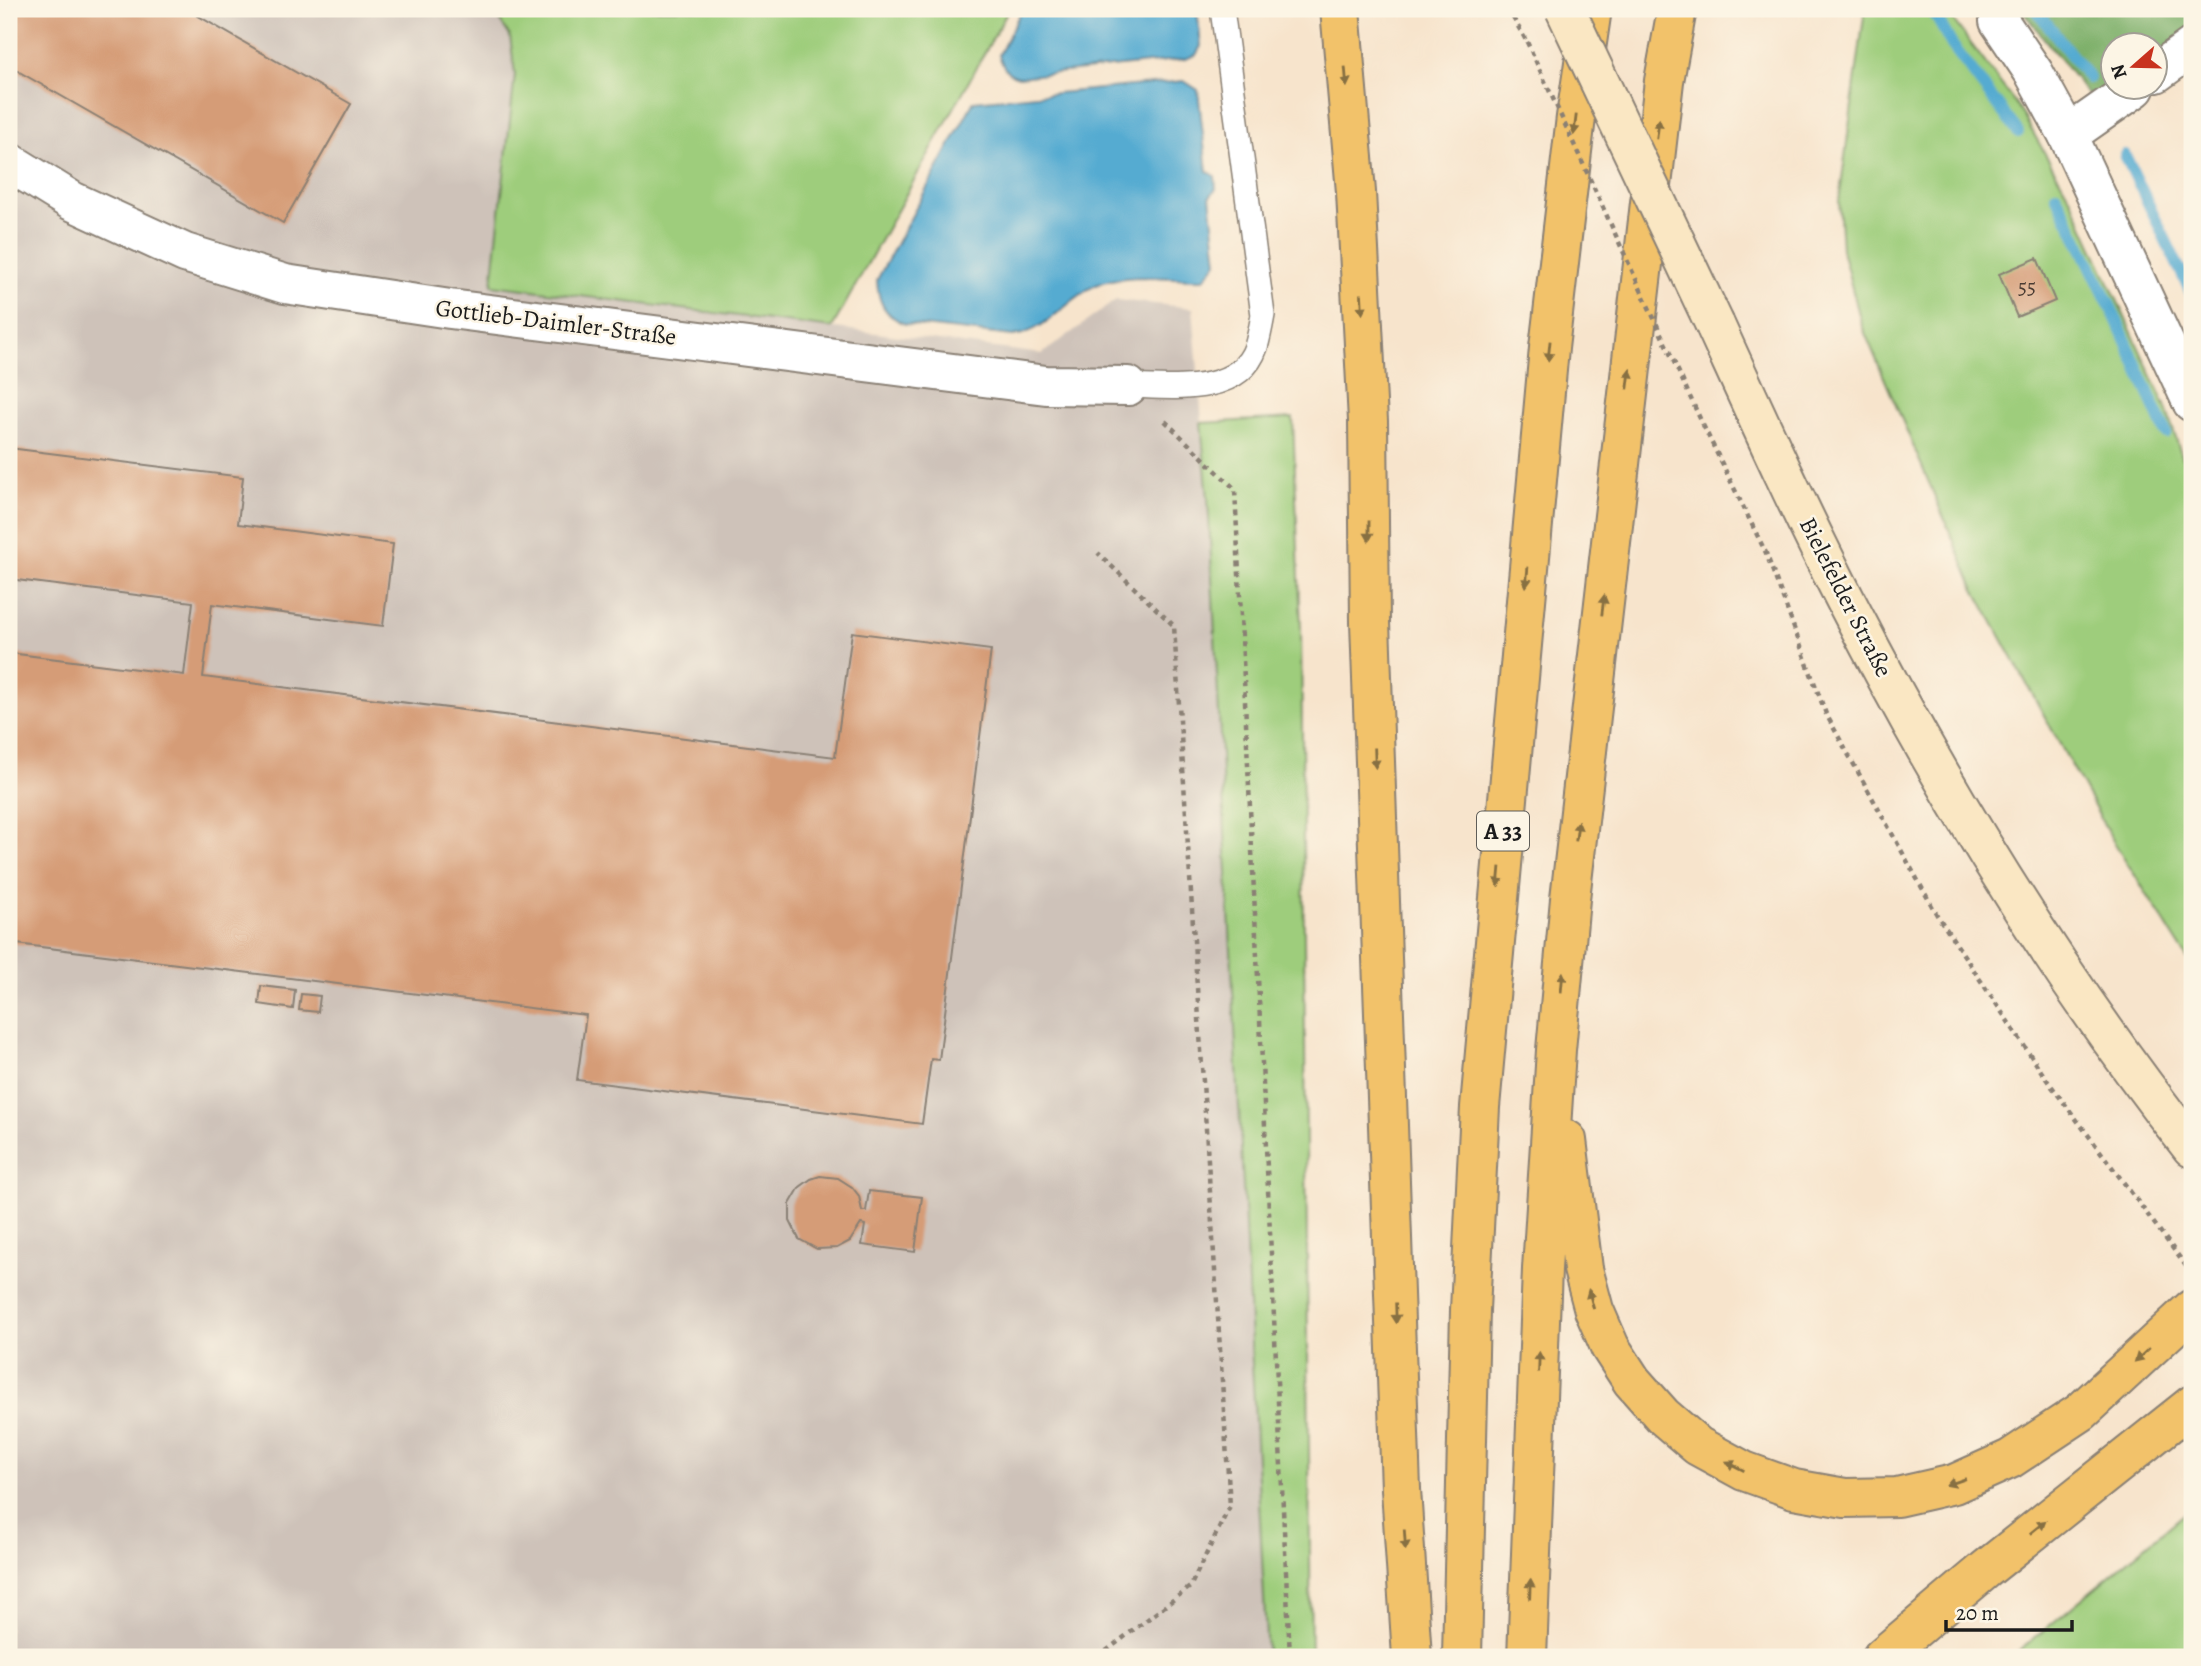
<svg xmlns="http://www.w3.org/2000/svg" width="2201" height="1666" font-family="Alegreya,serif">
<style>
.industrial{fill:#cec2b9}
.green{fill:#9ecd7b;stroke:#5d744c;stroke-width:2}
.forest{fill:#7eb06b;stroke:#4d6644;stroke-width:2}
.water{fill:#54abd1;stroke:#386476;stroke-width:2}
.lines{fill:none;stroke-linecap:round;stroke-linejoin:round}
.stream{stroke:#54abd1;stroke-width:12}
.building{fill:#d59c77}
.lane-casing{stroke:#8a8074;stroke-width:26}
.street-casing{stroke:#8a8074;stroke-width:42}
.secondary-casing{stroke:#8a8074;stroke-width:42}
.highway-casing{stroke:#8a8074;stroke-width:42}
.path{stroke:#8a8074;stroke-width:4.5;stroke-dasharray:5 5;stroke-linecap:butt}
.lane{stroke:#fff;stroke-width:23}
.street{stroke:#fff;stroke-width:38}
.secondary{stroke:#fae7c3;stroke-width:38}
.highway{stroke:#f2c26a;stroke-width:38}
.secondary-bridge-casing{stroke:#8a8074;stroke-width:42;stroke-linecap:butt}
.path-bridge{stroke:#8a8074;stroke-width:4.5;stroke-dasharray:5 5;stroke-linecap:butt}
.secondary-bridge{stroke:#fae7c3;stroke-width:38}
.oneway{fill:#876f43}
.labels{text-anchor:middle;stroke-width:5;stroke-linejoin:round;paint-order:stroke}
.number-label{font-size:21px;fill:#4a3c33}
.shield{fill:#fcf5e5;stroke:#5f5d58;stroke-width:2}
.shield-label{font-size:23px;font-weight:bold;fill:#1c1c1c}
.street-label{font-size:24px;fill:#1c1c1c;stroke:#fcf5e5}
</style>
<rect width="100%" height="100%" fill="#fcf5e5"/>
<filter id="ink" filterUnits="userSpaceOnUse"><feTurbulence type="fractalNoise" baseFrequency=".0143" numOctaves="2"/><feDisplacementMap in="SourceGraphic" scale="14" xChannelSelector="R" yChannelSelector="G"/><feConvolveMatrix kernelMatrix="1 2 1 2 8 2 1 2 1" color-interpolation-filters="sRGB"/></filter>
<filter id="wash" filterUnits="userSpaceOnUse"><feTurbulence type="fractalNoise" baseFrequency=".00686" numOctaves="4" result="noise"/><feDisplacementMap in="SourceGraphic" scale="28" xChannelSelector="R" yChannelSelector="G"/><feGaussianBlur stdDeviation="1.57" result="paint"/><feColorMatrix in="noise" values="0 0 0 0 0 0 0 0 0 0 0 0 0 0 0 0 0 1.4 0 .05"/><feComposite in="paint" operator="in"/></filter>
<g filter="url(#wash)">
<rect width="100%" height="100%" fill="#f7e4cc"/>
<path class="industrial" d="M9 9H492L510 36 515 74 493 285 1042 354 1116 300 1193 308 1208 499 1267 1657H9Z"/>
<g class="green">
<path d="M492 9H1009L832 328 492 285 515 74 510 36Z"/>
<path d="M1865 9H1945L2019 108 2071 199 2165 405 2192 487V966L2112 839 1973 586 1862 326 1842 250 1839 201Z"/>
<path d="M1293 418 1301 629 1311 1657H1267L1208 499 1201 423Z"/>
<path d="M2192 1507V1657H2012L2019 1651Z"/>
</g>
<path class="forest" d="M2021 9H2192V28L2156 55V46H2114L2113 85 2092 100Z"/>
<g class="water">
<path d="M1022 9H1197L1201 46 1196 55 1185 59 1019 77C1006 74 1003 67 999 55Z"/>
<path d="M1184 81 1198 90 1207 171 1215 176 1216 189 1210 196 1217 262 1204 279C1173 279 1124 272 1096 285 1066 299 1048 331 1013 336L905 324C884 315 878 302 877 280L974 101Z"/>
</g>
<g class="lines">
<g class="stream">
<path d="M1932 9 1952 45 2018 132"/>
<path d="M2036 9 2089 78"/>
<path d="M2125 155 2192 295"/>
<path d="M2056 195 2114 314 2166 433"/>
</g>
</g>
<g id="blocks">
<g class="building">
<path d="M9 9H186L351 104 283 223 9 66Z"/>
<path d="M2037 258 2055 301 2017 317 1999 274Z"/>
<path d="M9 448 243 477 238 524 393 544 383 626 212 604 203 677 835 757 852 632 991 650 939 1060 931 1059 922 1124 577 1080 586 1015 9 943V653L184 675 193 602 9 579Z"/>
<path d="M261 986 295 990 293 1009 259 1004Z"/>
<path d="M301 994 320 996 318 1012 299 1010Z"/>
<path d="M820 1176 838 1178 852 1187 859 1196 862 1211H866L869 1191 922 1197 915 1252 862 1245 865 1225 861 1224 850 1241 837 1248 817 1249 799 1239 790 1221V1204L800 1187 811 1179Z"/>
</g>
</g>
</g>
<g filter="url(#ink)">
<use href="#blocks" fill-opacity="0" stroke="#8a8074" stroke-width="2"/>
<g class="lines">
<defs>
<path id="lane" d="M1128 386C1169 387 1239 397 1256 347 1259 337 1261 326 1263 315L1222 9"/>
<g id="street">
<path d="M1999 21 2034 73 2068 135 2192 402"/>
<path d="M2156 73 2192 47"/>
<path d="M2068 135 2135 88"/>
<path d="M9 162 72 201 185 253 285 284 450 309 1046 385 1128 386"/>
</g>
<path id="secondary" d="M1715 325C1758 419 1800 512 1847 603 1945 794 2059 979 2192 1148"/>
<g id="highway">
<path d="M1340 9 1356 192 1368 421 1370 622 1401 1489 1412 1657"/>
<path d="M1567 1140 1583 1269 1594 1310 1610 1347 1632 1381 1663 1416 1698 1446 1744 1471 1794 1489 1845 1498 1897 1497 1954 1484 2010 1459 2081 1412 2192 1309"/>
<path d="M1462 1657 1470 1310 1480 1107 1549 348 1576 117 1592 9"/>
<path d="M1527 1657 1542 1269 1556 1050 1570 899 1664 81 1677 9"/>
<path d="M1882 1657 1985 1570 2192 1405"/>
</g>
</defs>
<use href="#lane" class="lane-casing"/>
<use href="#street" class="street-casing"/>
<use href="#secondary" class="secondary-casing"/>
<use href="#highway" class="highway-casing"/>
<g class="path">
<path d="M1508 9 1527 42"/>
<path d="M1165 421 1235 489 1290 1657"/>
<path d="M1703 425 1766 553 1826 714 1937 915 2047 1080 2189 1270"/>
<path d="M1098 1657 1190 1587 1230 1506 1174 626 1098 553"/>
</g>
<use href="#lane" class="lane"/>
<use href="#street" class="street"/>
<use href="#secondary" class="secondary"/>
<use href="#highway" class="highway"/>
<defs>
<path id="secondary-bridge" d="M1565 9 1715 325"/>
</defs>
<use href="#secondary-bridge" class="secondary-bridge-casing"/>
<path class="path-bridge" d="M1527 42 1703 425"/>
<use href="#secondary-bridge" class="secondary-bridge"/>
</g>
<defs><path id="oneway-solid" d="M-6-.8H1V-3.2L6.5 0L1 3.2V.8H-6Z" transform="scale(1.75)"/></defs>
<g class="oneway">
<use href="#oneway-solid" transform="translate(1346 77) rotate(85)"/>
<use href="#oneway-solid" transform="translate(1575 125) rotate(97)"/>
<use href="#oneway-solid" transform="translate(1658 129) rotate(-83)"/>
<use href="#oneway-solid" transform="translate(1362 304) rotate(87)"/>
<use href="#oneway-solid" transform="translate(1549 351) rotate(96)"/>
<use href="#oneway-solid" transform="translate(1629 379) rotate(-83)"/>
<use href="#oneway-solid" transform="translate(1369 531) rotate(90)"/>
<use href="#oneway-solid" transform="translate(1527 577) rotate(95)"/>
<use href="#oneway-solid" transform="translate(1603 605) rotate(-83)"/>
<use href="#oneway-solid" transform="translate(1375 758) rotate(88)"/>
<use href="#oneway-solid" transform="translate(1577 831) rotate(-83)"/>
<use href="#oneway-solid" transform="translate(1499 877) rotate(95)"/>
<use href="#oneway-solid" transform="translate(1562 982) rotate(-85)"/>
<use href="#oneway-solid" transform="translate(1591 1299) rotate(-105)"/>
<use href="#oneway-solid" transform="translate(1396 1313) rotate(88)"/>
<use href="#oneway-solid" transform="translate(2142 1355) rotate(137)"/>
<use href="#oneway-solid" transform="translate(1539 1362) rotate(-88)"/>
<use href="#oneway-solid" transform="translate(1735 1466) rotate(-153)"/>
<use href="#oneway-solid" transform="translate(1956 1482) rotate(161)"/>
<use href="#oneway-solid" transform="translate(2038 1527) rotate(-39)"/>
<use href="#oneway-solid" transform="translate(1405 1540) rotate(86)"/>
<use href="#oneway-solid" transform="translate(1530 1589) rotate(-88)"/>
</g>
</g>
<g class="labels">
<g class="number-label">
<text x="2027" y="294">55</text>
</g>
<rect class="shield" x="1477" y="811.5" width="52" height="39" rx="5"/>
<g class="shield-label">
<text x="1503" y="839">A 33</text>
</g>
<g class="street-label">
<text transform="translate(556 322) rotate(7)" y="8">Gottlieb-Daimler-Straße</text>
<text transform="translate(1846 597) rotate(63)" y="8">Bielefelder Straße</text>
</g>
</g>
<rect width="2201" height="1666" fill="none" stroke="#fcf5e5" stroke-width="35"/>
<g transform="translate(2134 66) rotate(250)"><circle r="33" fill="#fcf5e5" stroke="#a29e95" stroke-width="2"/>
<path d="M0-5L12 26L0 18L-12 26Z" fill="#c8321e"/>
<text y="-10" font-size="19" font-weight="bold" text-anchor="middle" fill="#1c1c1c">N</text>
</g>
<path d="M1946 1620v10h126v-10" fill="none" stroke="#1c1c1c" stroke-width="3.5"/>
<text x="1956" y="1620" font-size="21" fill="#1c1c1c" stroke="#fcf5e5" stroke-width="5" paint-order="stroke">20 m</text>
</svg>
